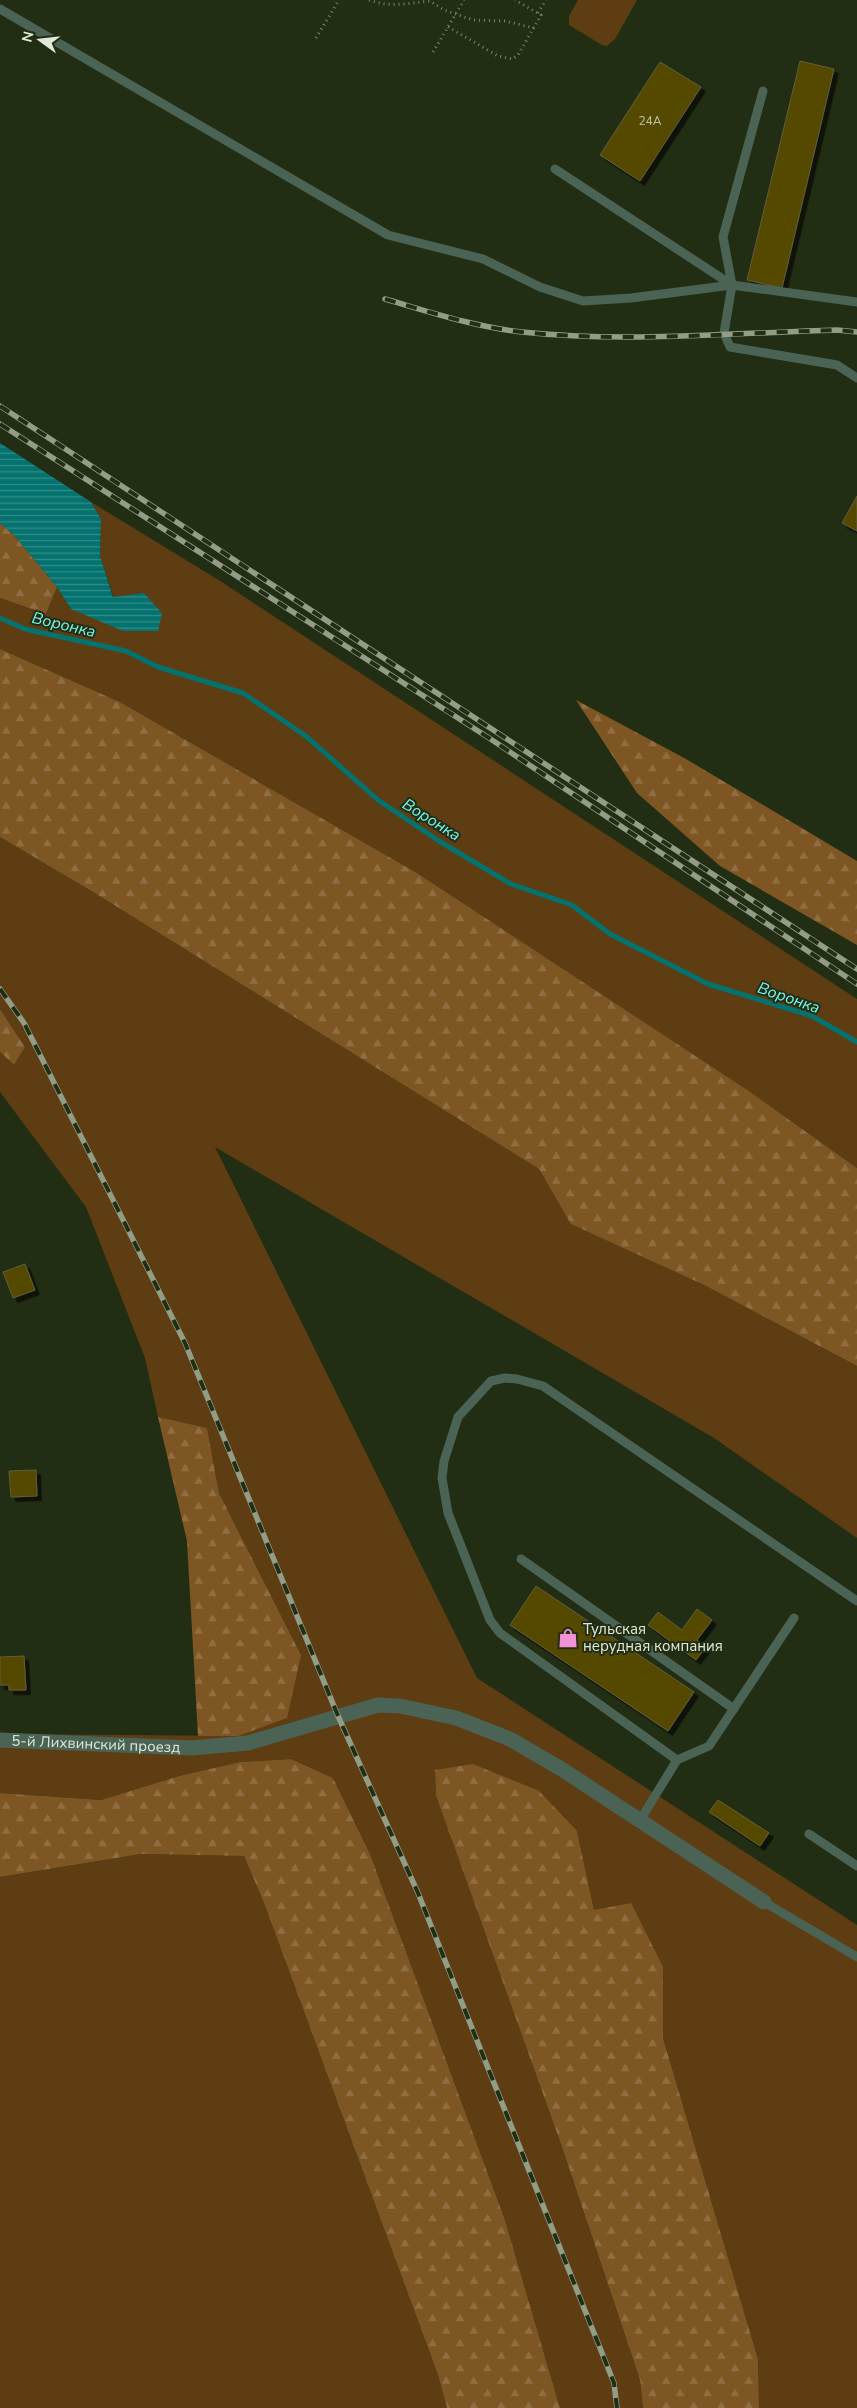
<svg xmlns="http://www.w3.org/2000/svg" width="857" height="2408" font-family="'Nunito Sans',sans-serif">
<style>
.green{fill:#5e3d13}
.forest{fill:url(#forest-firs)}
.water{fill:url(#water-rules)}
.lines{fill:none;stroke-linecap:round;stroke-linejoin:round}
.stream{stroke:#04726e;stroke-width:5}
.building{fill:#544900;stroke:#625d3d;filter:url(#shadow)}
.path{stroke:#78836c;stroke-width:3;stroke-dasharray:1 4;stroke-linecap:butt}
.lane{stroke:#4a6355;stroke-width:9}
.street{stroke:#4a6355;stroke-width:15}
.rail-casing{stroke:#929c87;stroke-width:5.5}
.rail{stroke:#222e13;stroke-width:4;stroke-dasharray:11;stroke-linecap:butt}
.labels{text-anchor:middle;stroke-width:4;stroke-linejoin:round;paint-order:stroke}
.number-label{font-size:12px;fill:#bec2a3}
.poi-label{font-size:15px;fill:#e1ead9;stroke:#222e13;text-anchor:start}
.street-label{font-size:15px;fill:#e1ead9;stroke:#222e13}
.water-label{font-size:16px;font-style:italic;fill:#73f4ec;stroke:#222e13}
</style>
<defs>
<pattern id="forest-firs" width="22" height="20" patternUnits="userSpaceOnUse" patternTransform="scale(1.25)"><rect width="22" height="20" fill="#7e5623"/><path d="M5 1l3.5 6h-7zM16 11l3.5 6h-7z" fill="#906e42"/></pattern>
<pattern id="water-rules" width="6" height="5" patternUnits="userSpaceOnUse" patternTransform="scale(1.25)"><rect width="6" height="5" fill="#04726e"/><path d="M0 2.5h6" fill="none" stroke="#348d89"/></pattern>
<filter id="shadow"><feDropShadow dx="4.5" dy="4.5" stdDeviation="0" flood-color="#0009"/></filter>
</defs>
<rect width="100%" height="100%" fill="#222e13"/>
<g class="green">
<path d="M578 0H637L615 39 607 46 602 45 569 25V16Z"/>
<path d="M91 502 217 579 857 999V1168L746 1089 417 873 120 702 0 649V598L46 614 57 587 71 609 114 598 100 556 101 519Z"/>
<path d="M0 837 93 892 539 1169 572 1224 706 1286 857 1366V1538L714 1438 215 1147 477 1678 857 1925V2408H759L758 2359 663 2038V1967L594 1910 577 1831 435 1770 436 1796 562 2147 640 2380 643 2408H560L505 2220 370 1854 333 1778 291 1759 240 1762 179 1776 101 1800 0 1793V1734L238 1736 301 1655 219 1493 207 1429 158 1417 145 1358 86 1207 0 1092V1052L14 1065 25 1047 0 1009Z"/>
<path d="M141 1854 244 1856 264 1903 438 2375 447 2408H0V1877Z"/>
</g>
<g class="forest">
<path d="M0 523 14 535 57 587 46 614 0 598Z"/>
<path d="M0 649 120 702 417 873 746 1089 857 1168V1366L706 1286 571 1224 539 1169 93 892 0 837Z"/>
<path d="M576 700 686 759 857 861V945L720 866 637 793Z"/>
<path d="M0 1009 25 1047 14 1065 0 1052Z"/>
<path d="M158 1417 207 1428 219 1493 301 1655 287 1718 238 1736H198L187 1541Z"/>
<path d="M291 1759 333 1778 370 1854 505 2220 560 2408H447L438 2375 264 1903 244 1856 141 1854 0 1877V1793L101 1800 179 1776 240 1762Z"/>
<path d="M473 1764 539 1791 577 1831 594 1910 631 1903 663 1967V2038L758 2359 759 2408H643L640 2380 562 2147 436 1796 435 1770Z"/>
</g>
<path class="water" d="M0 443 91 502 101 519 100 556 113 597 144 593 162 613 158 631H123L71 609 57 587 14 535 0 523Z"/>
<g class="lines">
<path class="stream" d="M0 618 25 629 126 651 158 667 243 693 307 737 378 800 439 841 511 884 572 905 610 934 708 984 812 1016 857 1042"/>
</g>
<g class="building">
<path d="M800 61 834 69 782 288 747 280Z"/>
<path d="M660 62 701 87 640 181 600 155Z"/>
<path d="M857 496V531L842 523Z"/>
<path d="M25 1264 35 1290 13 1298 3 1272Z"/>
<path d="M36 1470 37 1496 11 1497 9 1471Z"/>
<path d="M536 1586 694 1692 668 1731 510 1625Z"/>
<path d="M697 1609 712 1620 697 1640 706 1647 696 1660 648 1625 658 1612 682 1630Z"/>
<path d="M24 1656 26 1690H9V1685H0V1657Z"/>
<path d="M718 1800 769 1833 760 1846 709 1812Z"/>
</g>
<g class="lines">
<g class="path">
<path d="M369 0C391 8 408 3 430 1L444 10 473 20 505 21 534 28"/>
<path d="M538 13 546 0"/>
<path d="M448 27 498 56 512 59 518 55 541 15 515 0"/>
<path d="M316 38 339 0"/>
<path d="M433 52 464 0"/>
</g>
<g class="lane">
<path d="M0 9 388 235 483 259 540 287 583 301 631 298 732 285"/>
<path d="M763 91 723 237 732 285 724 333 730 347 837 365 857 378"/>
<path d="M555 169 732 285 857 302"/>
<path d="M521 1559 734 1709"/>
<path d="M677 1760 709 1746 794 1618"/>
<path d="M639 1822 677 1760 500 1633 490 1620 448 1513 442 1478 444 1461 458 1417 491 1381 505 1378 517 1379 543 1386 857 1601"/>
<path d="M809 1834 857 1866"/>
<path d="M764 1902 857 1957"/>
</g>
<path class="street" id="s1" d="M0 1740 192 1748 248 1743 378 1705 400 1706 456 1718 510 1739 563 1770 764 1902"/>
<defs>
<g id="rail">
<path d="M385 299C430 312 475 327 522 332 626 343 732 333 837 330L857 332"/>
<path d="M0 406 857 969"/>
<path d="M0 424 489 738 857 984"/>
<path d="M0 989 24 1023 185 1343 338 1716 418 1893 614 2383 617 2408"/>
</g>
</defs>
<use href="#rail" class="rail-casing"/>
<use href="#rail" class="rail"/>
</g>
<defs>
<symbol id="shop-bare" viewBox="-9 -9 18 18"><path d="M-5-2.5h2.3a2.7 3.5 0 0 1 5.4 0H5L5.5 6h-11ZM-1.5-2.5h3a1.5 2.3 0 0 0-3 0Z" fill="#f391d6" stroke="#222e13" stroke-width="2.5" paint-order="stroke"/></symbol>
</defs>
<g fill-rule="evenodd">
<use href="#shop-bare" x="554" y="1624" width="28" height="28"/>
</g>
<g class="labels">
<g class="number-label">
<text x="650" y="125">24А</text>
</g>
<g class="poi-label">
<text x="583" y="1634">Тульская<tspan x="583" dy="17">нерудная компания</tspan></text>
</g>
<g class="street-label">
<text dy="5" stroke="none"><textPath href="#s1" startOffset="96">5-й Лихвинский проезд</textPath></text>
</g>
<g class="water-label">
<text transform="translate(64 624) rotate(13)" y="6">Воронка</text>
<text transform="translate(432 819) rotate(32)" y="6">Воронка</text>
<text transform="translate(789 997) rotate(19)" y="6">Воронка</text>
</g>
</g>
<g transform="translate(40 40) rotate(285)" stroke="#222e13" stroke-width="4" paint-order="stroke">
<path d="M0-4L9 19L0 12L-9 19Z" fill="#e1ead9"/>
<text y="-8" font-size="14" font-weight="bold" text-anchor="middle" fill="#e1ead9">N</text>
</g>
</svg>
